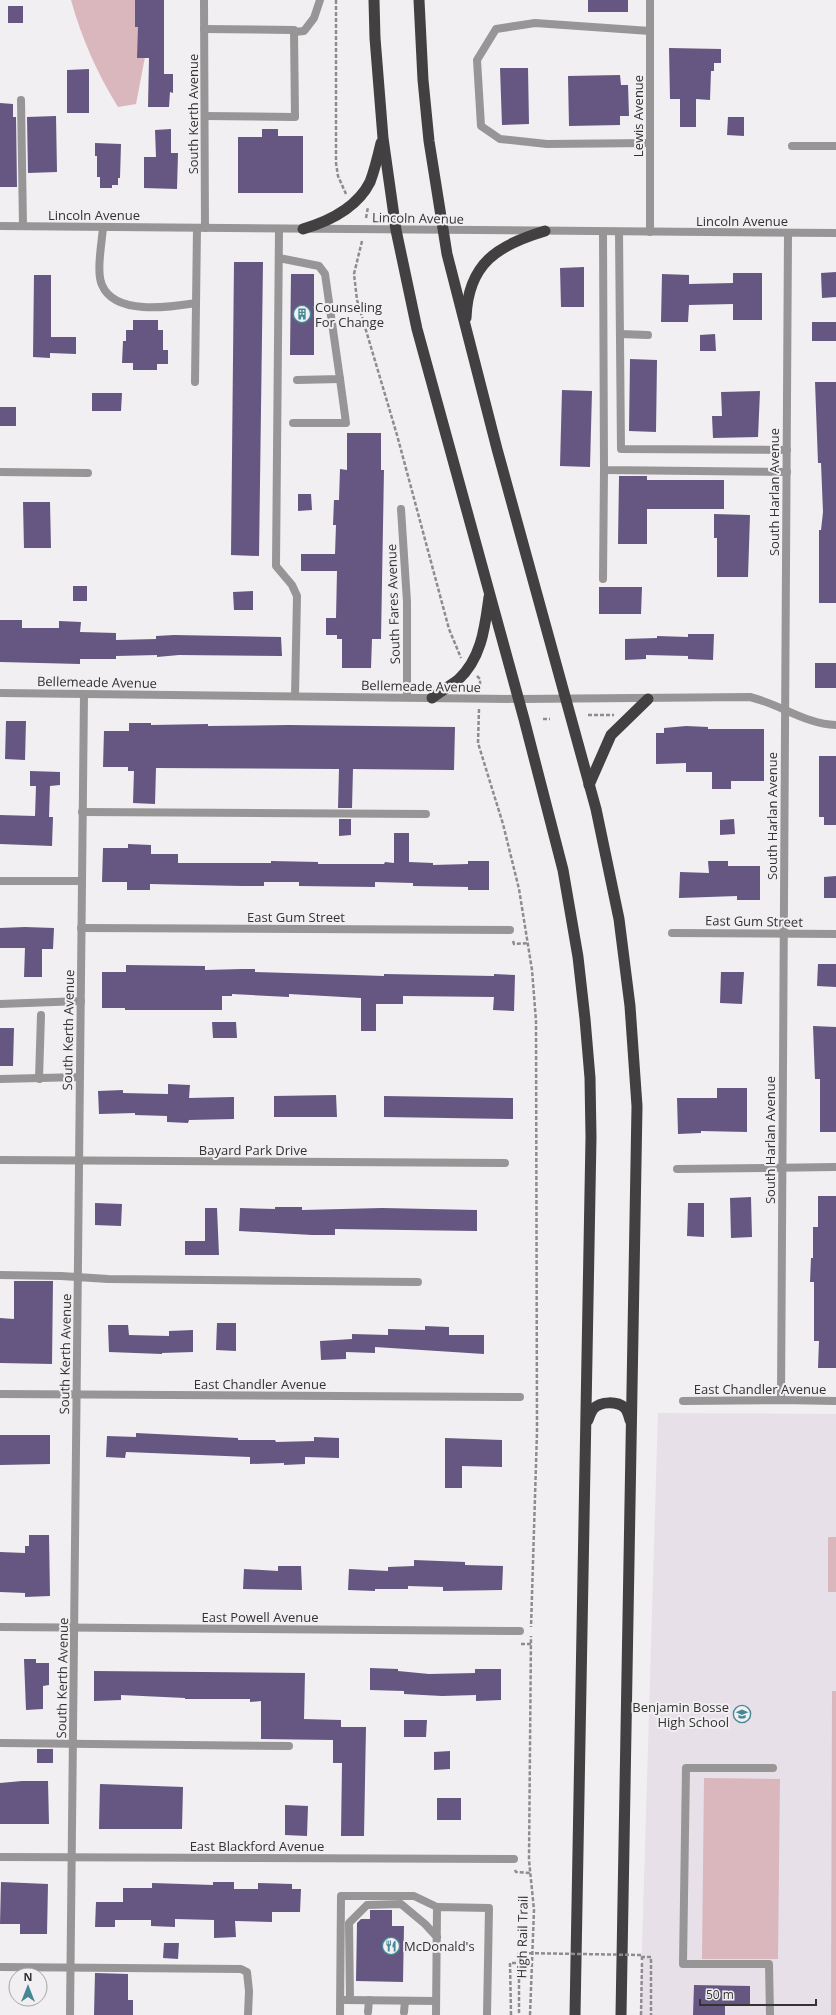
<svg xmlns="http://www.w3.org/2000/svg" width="836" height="2015" font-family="'Open Sans',sans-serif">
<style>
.built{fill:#e7e0e8}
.green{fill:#dab6bd}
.building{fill:#655781}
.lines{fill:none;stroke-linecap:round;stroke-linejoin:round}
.path{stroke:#8e8d8e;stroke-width:2.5;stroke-dasharray:4 2;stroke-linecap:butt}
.service{stroke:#979596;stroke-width:8}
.minor{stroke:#979596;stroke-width:8}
.tertiary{stroke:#979596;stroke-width:8}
.trunk{stroke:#434042;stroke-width:11}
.path-bridge{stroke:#8e8d8e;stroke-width:2.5;stroke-dasharray:4 2;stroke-linecap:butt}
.labels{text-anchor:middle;stroke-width:4;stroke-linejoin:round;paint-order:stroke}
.street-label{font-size:13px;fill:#343334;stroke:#f1eff1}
.poi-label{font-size:13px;fill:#343334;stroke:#f1eff1;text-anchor:start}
</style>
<rect width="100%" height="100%" fill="#f1eff1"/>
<path class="built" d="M658 1413 836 1414V2015H640Z"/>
<g class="green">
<path d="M71 0H136L149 36 136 104 118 107C97 73 82 39 71 0Z"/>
<rect x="828" y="1537" width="8" height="55"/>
<path d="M832 1691H836V2015H831Z"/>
<path d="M704 1778 780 1779 778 1959H702Z"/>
</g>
<g class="building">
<path d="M135 0H164V74H173V93L170 92 169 107H148L149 58H137L138 27H135Z"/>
<rect x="588" y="0" width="40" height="12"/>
<rect x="8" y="6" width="15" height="17"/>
<path d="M669 48 721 49V63H714V71H711L710 100 696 99V127H680V99H670Z"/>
<path d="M500 68H528L529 124 502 125Z"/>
<path d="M89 69V113H67V70Z"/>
<path d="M620 75 621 85H628L629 116H620V125L569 126 568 76Z"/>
<path d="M0 103 13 104V117H16L17 187H0Z"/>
<path d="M56 116 57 172 28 173 27 117Z"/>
<path d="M728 117H744V136L727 135Z"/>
<path d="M171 129V153H178L177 189 144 188V157H156L155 130Z"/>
<path d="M262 129H278V136H303V193H238V137H262Z"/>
<path d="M95 143 121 144 120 178H118V185H112V188H100V177H97V156H95Z"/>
<path d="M234 262H263L259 556 231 555Z"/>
<path d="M584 267V307H561L560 268Z"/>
<path d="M836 272V297L822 298 821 273Z"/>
<path d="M733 273H762V320H733V304L689 305 688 322H661L662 274 689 275V284L733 283Z"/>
<path d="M291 274H314V355H290Z"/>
<path d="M34 275H51V337H76V354L50 353V358L33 357Z"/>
<path d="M133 320H158V330H163V350H168V364H157V370H133V363H122L123 341H126V330H133Z"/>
<rect x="812" y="322" width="24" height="19"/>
<path d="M715 334 716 351H700V335Z"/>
<path d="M630 359 657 360 656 432 629 431Z"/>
<path d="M815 382H836V603H819V530H821L823 512 821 463H818Z"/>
<path d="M562 390 592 391 590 467 560 466Z"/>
<path d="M760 391 758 437 713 438 712 416H722L721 392Z"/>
<path d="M92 393H122L121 411H92Z"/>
<rect x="0" y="407" width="16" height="19"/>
<path d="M347 433H381V470H384L381 639H372L371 668H342V639H337V635H326V618H336L337 571H301V554H335L336 525H333L334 500H339L340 469 347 470Z"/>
<path d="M619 476H647V480H724V509H647V544H618Z"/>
<path d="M298 494H311L312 510 298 511Z"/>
<path d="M23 502H50L51 548H24Z"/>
<path d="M714 514 750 515 748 577H717V538H714Z"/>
<rect x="73" y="586" width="14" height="15"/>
<path d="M599 587H642L641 614H599Z"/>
<path d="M253 591V610H234L233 592Z"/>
<path d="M0 620H22V628H59V621L81 622 80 632 116 633V640L156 639V636L174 635 281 637 282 656 179 655 157 657V655L116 656V659H80V664L0 662Z"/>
<path d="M688 634H714L713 660 688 659V656L646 655V659L625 660V639L657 638V636L688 637Z"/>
<rect x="815" y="663" width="21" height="25"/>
<path d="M6 721H26L25 760 5 759Z"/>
<path d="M129 723H151V725L208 724V726L289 725 455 727 454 770 353 769 352 808H338L339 769 156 768 155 804 133 803 134 771H128V767H103L104 731H129Z"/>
<path d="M686 726 708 727V729H764V781H731V789H712V772H686V763L656 764V733H664V728Z"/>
<path d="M819 756H836V825H824V817H819Z"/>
<path d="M30 771 60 772V785L50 786 49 817H53L52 846 0 844V815L35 816 36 786H30Z"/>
<path d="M339 819H351V835L339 836Z"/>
<path d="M734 819 735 834 720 835V820Z"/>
<path d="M394 833H409V862L433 863V865L468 864V861H489V890H468V887L413 886V883L375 882V887L299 886V882H264V886H242L150 884V890H127V882H102L103 848H128V844L151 845V854H178V863H271V861L318 862V864H384L385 862 394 863Z"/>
<path d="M708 861H728V866H760V900H737V896L679 898 680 872 709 873Z"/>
<path d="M836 876V898H824V877Z"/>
<path d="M25 927 54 928 53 949H42V977H24L25 948H0V928Z"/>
<path d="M818 964H836V987L817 986Z"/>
<path d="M126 965 205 966V970L242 969H255V972L354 975 384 976V974L494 976V974L515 975 514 1011 493 1010 494 997 403 996V1004H376V1031H361V998L289 994V997L232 994V996H222V1010H125V1008H102V972H126Z"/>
<path d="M721 972H744L742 1004 720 1003Z"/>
<path d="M212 1022H236L237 1038H213Z"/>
<path d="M813 1026 836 1027V1132H820V1079H815Z"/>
<path d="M0 1028H14L13 1066H0Z"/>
<path d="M168 1084 190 1085 189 1098 234 1097V1119L189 1120 188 1123 167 1122V1116L135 1115V1113L99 1114 98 1091 123 1090V1093L168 1094Z"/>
<path d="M717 1088H747V1132L701 1131V1133L678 1134 677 1098H717Z"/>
<path d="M336 1095 337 1117H274V1096Z"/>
<path d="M384 1096 513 1098V1119L384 1117Z"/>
<path d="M818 1196H836V1368H818L819 1341H814V1282H810L811 1258H813V1227H818Z"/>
<path d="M751 1197 752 1237 731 1238 730 1198Z"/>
<path d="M95 1203 122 1204 121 1226 95 1225Z"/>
<path d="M688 1203H704V1237L687 1236Z"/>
<path d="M275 1207H302V1210L382 1208 477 1210V1231L335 1229V1235H312L239 1231 240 1208 275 1209Z"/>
<path d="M205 1208H217L219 1255H185V1241H205Z"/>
<path d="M14 1281H53L52 1364 0 1363V1318L14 1319Z"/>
<path d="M217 1323H236V1351L216 1350Z"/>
<path d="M108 1325H128L129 1335 169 1336V1331L193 1330V1352L162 1353V1354L109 1352Z"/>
<path d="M425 1326 449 1327V1335H484V1354L375 1347V1353L346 1352V1359L321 1360 320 1341 352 1339V1334L388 1335V1329L425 1330Z"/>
<path d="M136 1433 238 1438V1440H275L276 1442 314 1441V1437L339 1438V1458L305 1457V1464L284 1465V1463L250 1464V1457L126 1452 125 1458 106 1457 107 1436 136 1437Z"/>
<path d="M0 1435H50V1464L0 1465Z"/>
<path d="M445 1438 502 1440V1467L462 1466V1488H445Z"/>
<path d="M29 1535H49L50 1596 25 1597V1593L0 1592V1552L25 1553V1546H29Z"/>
<path d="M414 1560 465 1562V1565L503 1566 502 1590 443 1591V1587L408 1586V1589H375V1591L348 1590 349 1569 388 1571V1567L414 1566Z"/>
<path d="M278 1566H301L302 1590 243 1589 244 1569 278 1571Z"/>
<path d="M24 1659H36V1663H49V1685L43 1686V1709L26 1710Z"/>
<path d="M370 1668 398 1669V1671L429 1674 475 1673V1669H501V1700L476 1701V1695L442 1696 404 1694V1691L370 1690Z"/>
<path d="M94 1671 305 1673 304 1719 341 1720V1727H366L364 1836H341L342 1763H333V1740L261 1739V1701L250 1702V1699H185V1698L121 1695V1700L94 1701Z"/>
<path d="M404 1720H427L426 1737H404Z"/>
<rect x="37" y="1749" width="16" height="14"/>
<path d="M450 1751V1769L434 1770V1752Z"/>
<path d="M22 1781H48L49 1824H0V1783Z"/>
<path d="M100 1784 183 1787 182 1829H99Z"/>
<rect x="437" y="1798" width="24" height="22"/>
<path d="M285 1805 308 1806 307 1836 285 1835Z"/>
<path d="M1 1882 48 1884 47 1934H20V1924H0Z"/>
<path d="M213 1882H234V1889H258V1883L292 1884V1889H301L300 1912H272V1922L235 1921 236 1937 214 1938V1920L175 1919V1927L151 1926V1920H115V1927H95L96 1902H123V1888H152V1883L213 1885Z"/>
<path d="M370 1910H392V1926H404L403 1982 356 1981 357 1923 361 1919H370Z"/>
<path d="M164 1943H179L178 1959 163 1958Z"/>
<path d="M95 1973 128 1974V2000H133V2015H94Z"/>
<path d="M694 1985 750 1986V2005H725V2015H693Z"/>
</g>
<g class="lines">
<g class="path">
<path d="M336 0V163L338 176 346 194"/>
<path d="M366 218 368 207"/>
<path d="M362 241 354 274 357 300 397 435 449 629 461 658"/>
<path d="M477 676 480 679V688"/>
<path d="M479 709 478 743 503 824 519 889 532 970 536 1021 537 1432 531 1627"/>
<path d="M588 715H614"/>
<path d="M543 719H550"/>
<path d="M513 941 514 944 529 943"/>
<path d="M521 1644H531"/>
<path d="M515 1870 516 1872 530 1873"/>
<path d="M641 1957H651V2015"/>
<path d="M519 1967V2015"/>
<path d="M511 2015 510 1963H520"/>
<path d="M530 2015 534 1910 529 1860 531 1636"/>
<path d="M641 2015 642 1962"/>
</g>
<g class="service">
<path d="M204 29 294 30 295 117 205 116"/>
<path d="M650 31 535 23 496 29 477 60 481 126 500 139 547 144 650 143"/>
<path d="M294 32 304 31 314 18 320 0"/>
<path d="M21 100 23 226"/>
<path d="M792 146H836"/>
<path d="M103 227C102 242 96 272 102 285 115 316 170 307 196 303"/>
<path d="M279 229 276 566 292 585 297 596 295 696"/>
<path d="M603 232 604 470 787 472"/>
<path d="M619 232 621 449 787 450"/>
<path d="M279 258 319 266 325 274 340 379 297 380"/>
<path d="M620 334 648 335"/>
<path d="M195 382 197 228"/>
<path d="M293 423H346L340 379"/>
<path d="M603 579 604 470"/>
<path d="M82 812 426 814"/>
<path d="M0 1004 81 1001"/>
<path d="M0 1079 80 1077"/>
<path d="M39 1079 41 1015"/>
<path d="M0 1275 61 1276 108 1279 418 1282"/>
<path d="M0 1743 289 1746"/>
<path d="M0 1967 241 1969 247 1972 249 1991 248 2015"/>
<path d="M345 2000 436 2001"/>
<path d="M350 2000 349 1923 367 1905 401 1904 425 1924 437 1937"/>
<path d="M368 2012 369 2000"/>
<path d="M404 2012 405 2001"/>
<path d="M340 2015 341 1896H414L437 1907"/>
<path d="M436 2015 437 1907 489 1908 487 2015"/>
<path d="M770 2015 769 1964H683L686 1768H773"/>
</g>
<g class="minor">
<path d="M204 0 205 228"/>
<path d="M650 0V232"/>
<path d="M0 472 88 473"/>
<path d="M401 509 407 602V697"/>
<path d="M0 881H82"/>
<path d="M81 928 510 930"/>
<path d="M672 933 836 934"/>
<path d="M0 1160 505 1163"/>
<path d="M677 1169 836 1167"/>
<path d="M0 1394 520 1397"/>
<path d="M781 1400 788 233"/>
<path d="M683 1401 781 1400 836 1401"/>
<path d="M0 1627 520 1631"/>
<path d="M0 1857 514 1859"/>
<path d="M70 2015 84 694"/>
</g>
<g class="tertiary">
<path d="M0 226 836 233"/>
<path d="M0 693 519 699 750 697C780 704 805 724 836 725"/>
</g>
<g class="trunk">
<path d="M374 0 375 38 383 138 396 230 417 329 524 719 563 870 578 957 585 1019 590 1078 591 1137 575 2015"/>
<path d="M419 0 423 80 429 141 447 254 497 449 596 809 619 919 630 1006 637 1106 621 2015"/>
<path d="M303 229C330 221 357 208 370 182 375 169 378 156 381 143"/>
<path d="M466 318C468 263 498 245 545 231"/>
<path d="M432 698C440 692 450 686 458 680 482 658 485 626 489 597"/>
<path d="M589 785 611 735 648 699"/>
<path d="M588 1420C589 1417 591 1412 593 1409 601 1401 617 1401 625 1408 628 1411 629 1417 630 1420"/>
</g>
<path class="path-bridge" d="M519 1967V1953L642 1955V1962"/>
</g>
<defs>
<symbol id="building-ring" viewBox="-11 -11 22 22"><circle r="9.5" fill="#f1eff1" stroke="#448895" stroke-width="1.5"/><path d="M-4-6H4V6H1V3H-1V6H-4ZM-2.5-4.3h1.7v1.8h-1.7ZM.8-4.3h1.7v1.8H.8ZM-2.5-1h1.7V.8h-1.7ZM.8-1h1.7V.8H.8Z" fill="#448895"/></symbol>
<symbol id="school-ring" viewBox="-11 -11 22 22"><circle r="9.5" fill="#f1eff1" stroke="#448895" stroke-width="1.5"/><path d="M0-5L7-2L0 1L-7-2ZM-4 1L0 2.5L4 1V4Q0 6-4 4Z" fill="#448895"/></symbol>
<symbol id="restaurant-ring" viewBox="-11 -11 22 22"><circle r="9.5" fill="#f1eff1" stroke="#448895" stroke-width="1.5"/><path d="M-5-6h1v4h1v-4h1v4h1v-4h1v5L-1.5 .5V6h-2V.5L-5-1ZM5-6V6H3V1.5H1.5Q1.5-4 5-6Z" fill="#448895"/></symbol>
</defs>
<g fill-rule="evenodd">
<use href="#building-ring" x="292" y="304" width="20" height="20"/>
<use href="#school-ring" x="732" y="1704" width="20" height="20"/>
<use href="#restaurant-ring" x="381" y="1936" width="20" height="20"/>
</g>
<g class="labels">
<g class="street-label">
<text transform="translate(193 114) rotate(-90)" y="5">South Kerth Avenue</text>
<text transform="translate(638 116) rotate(-90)" y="5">Lewis Avenue</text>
<text x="94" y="220">Lincoln Avenue</text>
<text transform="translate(418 218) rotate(1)" y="5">Lincoln Avenue</text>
<text x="742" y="226">Lincoln Avenue</text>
<text transform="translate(774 492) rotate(-90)" y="5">South Harlan Avenue</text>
<text transform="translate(393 604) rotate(-92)" y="5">South Fares Avenue</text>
<text transform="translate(97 682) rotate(1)" y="5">Bellemeade Avenue</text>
<text transform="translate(421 686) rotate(1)" y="5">Bellemeade Avenue</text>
<text transform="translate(772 816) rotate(-90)" y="5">South Harlan Avenue</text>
<text x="296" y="922">East Gum Street</text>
<text transform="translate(754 921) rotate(1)" y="5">East Gum Street</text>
<text transform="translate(68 1030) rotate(-89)" y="5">South Kerth Avenue</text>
<text transform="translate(770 1140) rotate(-90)" y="5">South Harlan Avenue</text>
<text x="253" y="1155">Bayard Park Drive</text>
<text transform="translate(65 1354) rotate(-89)" y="5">South Kerth Avenue</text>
<text x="260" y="1389">East Chandler Avenue</text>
<text x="760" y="1394">East Chandler Avenue</text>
<text x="260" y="1622">East Powell Avenue</text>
<text transform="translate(62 1678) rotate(-89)" y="5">South Kerth Avenue</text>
<text x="257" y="1851">East Blackford Avenue</text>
<text transform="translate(522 1937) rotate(-89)" y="5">High Rail Trail</text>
</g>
<g class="poi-label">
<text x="315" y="312">Counseling<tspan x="315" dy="15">For Change</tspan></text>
<text x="729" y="1712" text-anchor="end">Benjamin Bosse<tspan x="729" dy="15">High School</tspan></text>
<text x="404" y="1951">McDonald's</text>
</g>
</g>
<g transform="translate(28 1987)"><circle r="19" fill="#f1eff1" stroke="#a5a4a5"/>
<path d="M0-3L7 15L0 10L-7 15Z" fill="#448895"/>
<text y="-6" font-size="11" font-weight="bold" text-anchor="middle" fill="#343334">N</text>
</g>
<path d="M700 1999v6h116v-6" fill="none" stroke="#343334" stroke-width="2"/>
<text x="706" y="1999" font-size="12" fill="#343334" stroke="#f1eff1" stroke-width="3" paint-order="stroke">50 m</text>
</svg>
